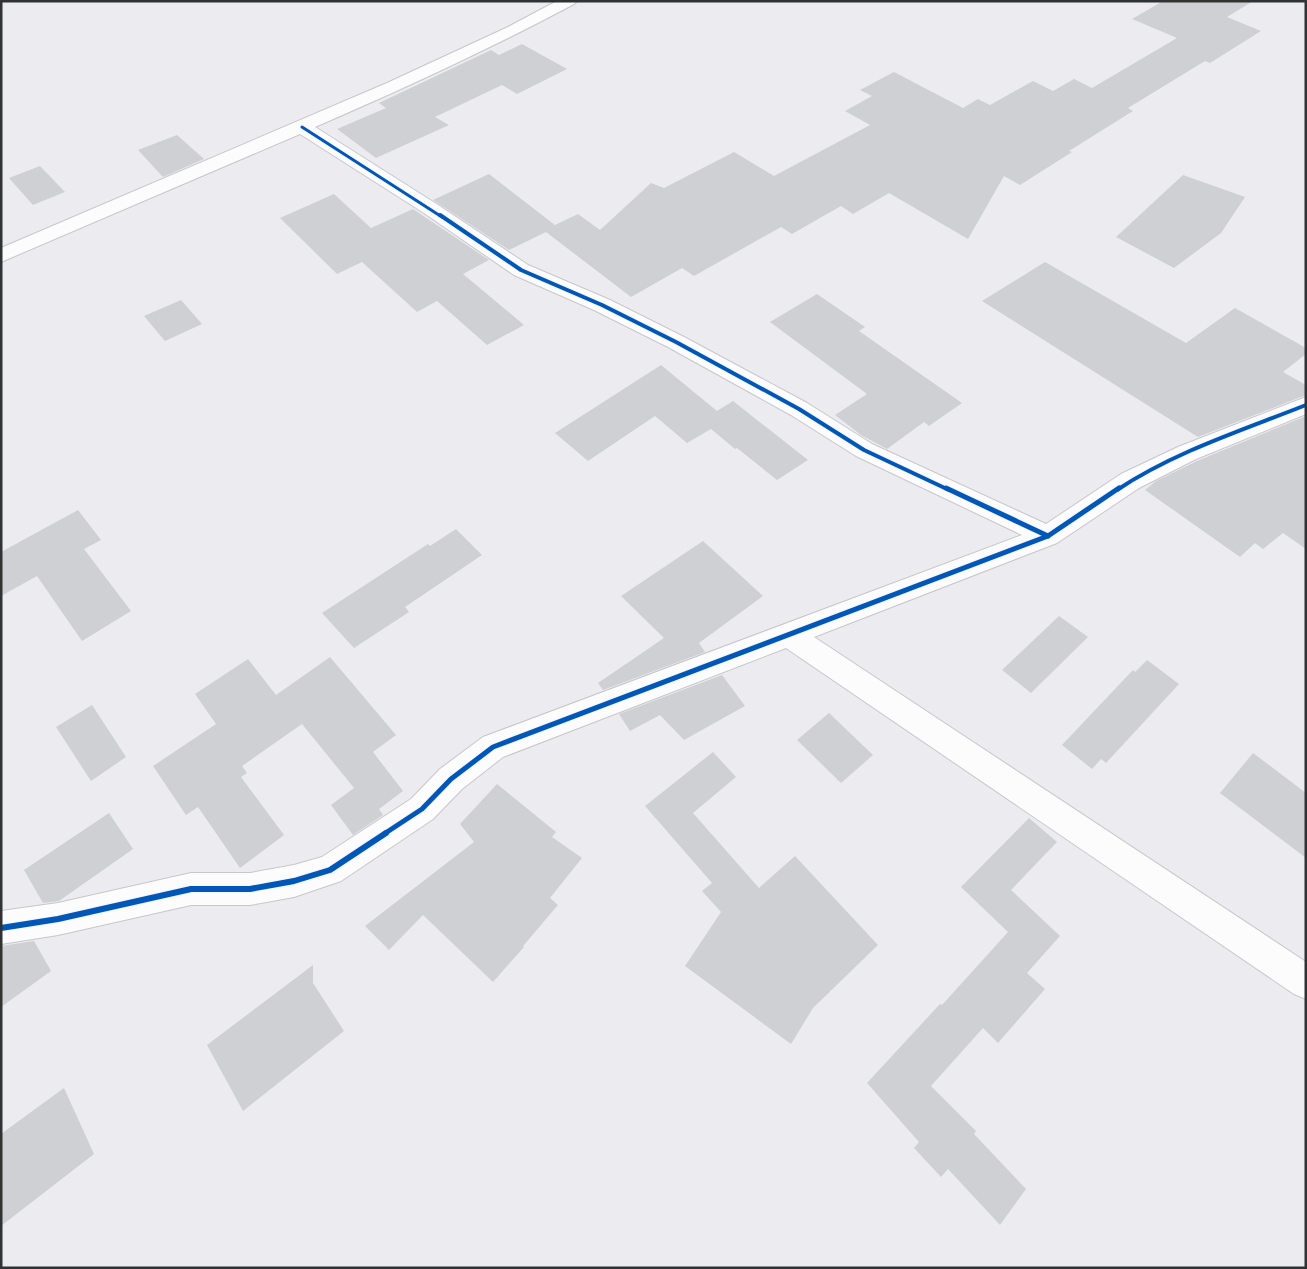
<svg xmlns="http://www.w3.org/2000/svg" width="1307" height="1269" font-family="'PT Sans Narrow',sans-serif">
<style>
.building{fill:#cfd0d3}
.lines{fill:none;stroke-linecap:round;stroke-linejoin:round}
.minor-casing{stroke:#c7c7cb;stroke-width:2}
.minor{fill:#fcfcfd;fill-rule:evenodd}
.cycleway-far3-casing{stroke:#f7f8ff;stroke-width:5}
.cycleway-far2-casing{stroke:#f7f8ff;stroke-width:6}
.cycleway-far1-casing{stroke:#f7f8ff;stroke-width:8}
.cycleway-casing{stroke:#f7f8ff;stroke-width:9}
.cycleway-far3{stroke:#0057b8;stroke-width:3}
.cycleway-far2{stroke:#0057b8;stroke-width:4}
.cycleway-far1{stroke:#0057b8;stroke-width:5}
.cycleway{stroke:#0057b8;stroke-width:6}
</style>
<rect width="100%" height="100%" fill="#ececf0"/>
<g class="building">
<path d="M1163 1H1253L1227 17 1261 31 1210 63 1205 61 1128 108 1133 111 1069 151 1072 152 1020 185 1004 176 968 239 889 193 853 214 841 206 792 234 781 227 694 276 682 268 631 297 546 232 509 250 433 200 489 174 555 225 578 214 600 230 651 183 664 188 734 152 774 176 870 125 845 111 872 96 860 90 894 72 963 108 978 99 990 105 1033 81 1053 91 1074 79 1092 88 1177 38 1132 19Z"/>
<path d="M522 44 567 69 517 94 502 85 435 117 449 125 376 158 337 129 386 108 379 103 491 50 499 55Z"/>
<path d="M177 135 204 159 163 177 138 150Z"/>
<path d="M40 166 65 192 33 205 9 178Z"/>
<path d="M1183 175 1245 197 1221 233 1174 268 1116 237Z"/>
<path d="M334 194 371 228 413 209 489 260 463 274 524 325 487 345 437 301 417 312 362 262 337 274 280 218Z"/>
<path d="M1045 262 1186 343 1235 308 1306 348V354L1283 372 1306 385V395L1198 437 982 301Z"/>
<path d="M817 294 865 327 859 331 962 403 929 426 924 422 887 449 861 435 835 415 867 394 770 322Z"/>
<path d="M181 300 202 324 165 341 144 316Z"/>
<path d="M661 365 717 411 733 401 808 460 777 480 737 448 735 449 711 429 687 443 655 416 588 461 555 433Z"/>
<path d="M1306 416V549L1283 533 1263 549 1255 543 1240 557 1145 490 1156 481 1197 461Z"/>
<path d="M78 510 101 540 84 549 131 611 82 641 37 576 1 596V552Z"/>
<path d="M456 529 482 555 405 607 409 612 354 648 322 613 428 544 430 546Z"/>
<path d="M703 541 763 596 699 643 705 652 603 690 598 683 664 638 621 596Z"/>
<path d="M1059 616 1088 637 1031 693 1002 670Z"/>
<path d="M330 657 396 735 373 752 403 791 379 809 383 815 353 835 331 805 354 788 302 724 242 766 247 773 241 777 284 835 240 868 198 807 186 815 153 766 216 724 195 694 248 659 276 695Z"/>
<path d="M1147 660 1179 684 1106 763 1101 759 1092 769 1062 745 1133 670 1135 672Z"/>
<path d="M722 675 745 706 684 740 660 715 630 731 619 714Z"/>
<path d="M92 705 126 757 91 781 56 727Z"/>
<path d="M829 713 873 755 841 783 797 740Z"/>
<path d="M713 752 736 777 693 813 759 888 795 856 878 945 813 1008 791 1044 685 966 721 912 702 891 712 883 645 806Z"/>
<path d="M1253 753 1306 793V858L1220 793Z"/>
<path d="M497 784 556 832 552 837 582 858 550 898 558 905 523 946 524 947 493 982 423 915 389 950 365 926 474 842 460 824Z"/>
<path d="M109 813 133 849 59 901 43 903 24 870Z"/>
<path d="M1029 818 1057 842 1011 890 1060 936 1027 973 1045 989 998 1043 983 1028 931 1086 976 1131 974 1134 1026 1189 1000 1225 948 1169 941 1177 914 1148 919 1142 867 1083 940 1004 942 1005 1008 932 961 887Z"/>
<path d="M34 941 51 971 1 1007V946Z"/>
<path d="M313 965V983L344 1031 243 1111 207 1045Z"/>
<path d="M64 1088 94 1154 1 1226V1134Z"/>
</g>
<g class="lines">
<defs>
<path id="minor" d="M557 1H577L574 4C490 49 403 89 315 127L438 205 528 265 610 300 684 337 807 403 872 444 1046 524 1121 474 1178 447 1306 397V414L1196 459 1139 488 1057 543 814 637 1306 962V999L1294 994 786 648 503 757 462 789 433 819 341 881 294 897 250 905H191L58 935 1 944V911L58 903 191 873H250L294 865 322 857 411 799 440 769 483 737 1022 535 856 456 791 415 668 347 594 310 514 275 424 213 300 134 1 262V248L387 83 508 27Z"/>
</defs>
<use href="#minor" class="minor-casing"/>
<use href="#minor" class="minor"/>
<defs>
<path id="cycleway-far3" d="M302 127 442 217"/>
<g id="cycleway-far2">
<path d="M440 215 521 270 602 305 676 342 799 409 864 450 949 490"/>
<path d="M1117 490C1174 452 1243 430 1306 405"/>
</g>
<g id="cycleway-far1">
<path d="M946 488 1048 536"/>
<path d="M384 834 422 809 451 779 493 747 1048 536 1119 488"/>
</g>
<path id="cycleway" d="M1 928 58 919 191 889H250L294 881 330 870 386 833"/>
</defs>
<use href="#cycleway-far3" class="cycleway-far3-casing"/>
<use href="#cycleway-far2" class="cycleway-far2-casing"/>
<use href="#cycleway-far1" class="cycleway-far1-casing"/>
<use href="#cycleway" class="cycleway-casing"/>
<use href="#cycleway-far3" class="cycleway-far3"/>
<use href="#cycleway-far2" class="cycleway-far2"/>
<use href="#cycleway-far1" class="cycleway-far1"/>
<use href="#cycleway" class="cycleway"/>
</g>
<rect width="1307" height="1269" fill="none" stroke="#313234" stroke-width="5"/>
</svg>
